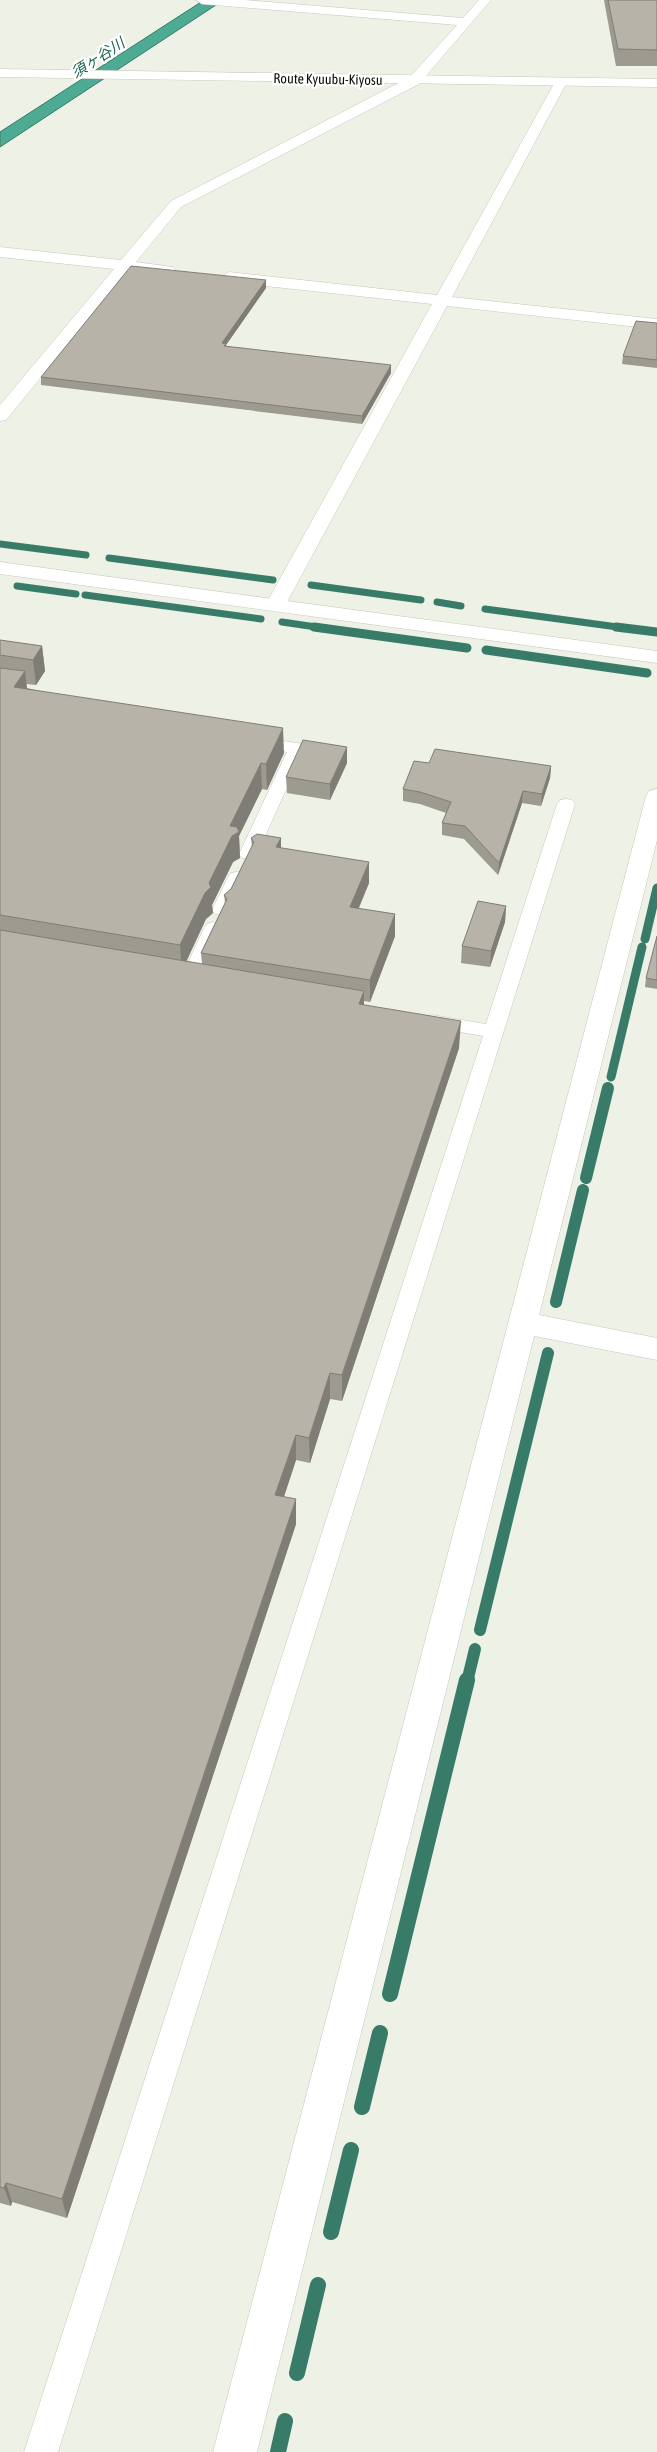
<svg xmlns="http://www.w3.org/2000/svg" width="657" height="2452" font-family="'Asap Condensed','Noto Sans JP',sans-serif">
<style>
.water{fill:#4cab92;stroke:#387b69}
.lines{fill:none;stroke-linecap:round;stroke-linejoin:round}
.stream-far3{stroke:#387b69;stroke-width:7}
.stream-far2{stroke:#387b69;stroke-width:9}
.stream-far1{stroke:#387b69;stroke-width:12}
.stream{stroke:#387b69;stroke-width:16}
.service-casing{stroke:#c5c8bc;stroke-width:1}
.minor-casing{stroke:#c5c8bc;stroke-width:1}
.tertiary-casing{stroke:#c5c8bc;stroke-width:1}
.secondary-casing{stroke:#c5c8bc;stroke-width:1}
.service{fill:#fff;fill-rule:evenodd}
.minor{fill:#fff;fill-rule:evenodd}
.tertiary{fill:#fff;fill-rule:evenodd}
.secondary{fill:#fff;fill-rule:evenodd}
.wall{fill:#9d9a90}
.shaded-wall{fill:#807d76}
.building{fill:#b7b3a8;stroke:#807d76}
.labels{text-anchor:middle;stroke-width:4.5;stroke-linejoin:round;paint-order:stroke}
.far-street-label{font-size:14px;fill:#0b0c08;stroke:#fff}
.far-water-label{font-size:15px;font-style:italic;fill:#1b6453;stroke:#fff}
</style>
<rect width="100%" height="100%" fill="#eef1e5"/>
<path class="water" d="M201 2 219 3 0 147V132Z"/>
<g class="lines">
<g class="stream-far3">
<path d="M0 544 86 555"/>
<path d="M109 558 273 580"/>
<path d="M311 585 421 600"/>
<path d="M17 586 76 594"/>
<path d="M85 595 261 619"/>
<path d="M437 602 461 606"/>
<path d="M485 609 625 628"/>
<path d="M282 622 323 628"/>
</g>
<g class="stream-far2">
<path d="M314 627 467 648"/>
<path d="M616 627 657 632"/>
<path d="M486 650 647 673"/>
<path d="M645 939 657 888"/>
<path d="M611 1077 642 947"/>
</g>
<g class="stream-far1">
<path d="M586 1178 608 1088"/>
<path d="M556 1302 583 1190"/>
<path d="M480 1630 548 1353"/>
<path d="M467 1682 475 1649"/>
</g>
<g class="stream">
<path d="M390 1994 467 1680"/>
<path d="M362 2107 380 2033"/>
<path d="M331 2232 351 2150"/>
<path d="M297 2373 318 2285"/>
<path d="M278 2452 285 2421"/>
</g>
<defs>
<g id="service">
<path d="M255 737 297 743 303 744 305 748 257 854 254 858H242L239 854 287 752 249 745 247 742 249 739Z"/>
<path d="M566 799 572 800 575 804 58 2452H24L483 1036 432 1027 425 1025 422 1021 425 1017 432 1015 486 1024 557 804 560 800Z"/>
<path d="M237 872 243 873 246 877 230 910 227 914H215L212 910 228 877 231 873Z"/>
<path d="M213 922 219 924 222 928 198 980 196 984 189 986 182 984 180 980 204 928 207 924Z"/>
</g>
<g id="minor">
<path d="M196 0H245L463 18 479 0H491L419 84 181 207 136 262 173 267 176 270 173 273 129 270 6 420 0 421V405L114 269 0 257V247L121 260 171 201 410 77 457 25 202 4Z"/>
<path d="M561 78 567 82 452 297 657 319V329L447 306 286 604 283 608 276 610 269 608 266 604 432 304 229 282 221 277 229 272 437 295 555 82Z"/>
<path d="M657 789V840L539 1315 657 1338V1360L534 1336 257 2452H213L646 796 649 791Z"/>
</g>
<path id="tertiary" d="M0 562 657 651V663L0 574Z"/>
<path id="secondary" d="M0 69 657 79V87L0 77Z"/>
</defs>
<use href="#service" class="service-casing"/>
<use href="#minor" class="minor-casing"/>
<use href="#tertiary" class="tertiary-casing"/>
<use href="#secondary" class="secondary-casing"/>
<use href="#service" class="service"/>
<use href="#minor" class="minor"/>
<use href="#tertiary" class="tertiary"/>
<use href="#secondary" class="secondary"/>
</g>
<g class="wall">
<path d="M604 0H657V66H616Z"/>
<path d="M266 288 226 345V346L391 373 362 424 41 385V377Z"/>
<path d="M657 323V368L622 364 623 356Z"/>
<path d="M0 640 42 646 45 671 36 685 26 684 27 688 284 753 267 790 262 789 239 836 240 858 233 862 212 905 213 913 206 919 186 961 202 964 201 953 225 903 224 895 231 889 252 847 251 838H281V848L369 883 359 908 395 936 370 1002 364 1001V1005L459 1048 342 1401 330 1399 310 1463 296 1460 284 1497 296 1524 67 2218 12 2202 11 2206 0 2203Z"/>
<path d="M347 763 330 800 287 793 286 777Z"/>
<path d="M429 763 551 766 550 778 541 806 522 803 498 875 464 839 442 835V823L446 813 420 804 403 801V789Z"/>
<path d="M506 906 505 922 490 967 461 963 462 946Z"/>
<path d="M657 936V989L645 987 646 978Z"/>
</g>
<g class="shaded-wall">
<path d="M266 280V288L226 345V351L222 343Z"/>
<path d="M391 365V373L362 424V416Z"/>
<path d="M42 646 45 671 36 685 33 660Z"/>
<path d="M25 671 28 697 14 687Z"/>
<path d="M283 728 284 753 267 790 266 764Z"/>
<path d="M347 747V763L330 800V784Z"/>
<path d="M261 763 262 789 239 836 240 858 233 862 212 905 213 913 206 919 182 971 180 945 230 826Z"/>
<path d="M551 766 550 778 541 806 542 794Z"/>
<path d="M523 791 522 803 498 875 499 863Z"/>
<path d="M281 838V859L276 847Z"/>
<path d="M369 862V883L350 928V907Z"/>
<path d="M506 906 505 922 490 967 491 951Z"/>
<path d="M395 914V936L370 1002V980Z"/>
<path d="M364 991V1018L359 1004Z"/>
<path d="M461 1021 459 1048 342 1401V1375Z"/>
<path d="M330 1373V1399L310 1463 309 1438Z"/>
<path d="M296 1435V1460L276 1520 275 1495Z"/>
<path d="M296 1499V1524L67 2218 62 2199Z"/>
<path d="M6 2183 12 2202 11 2206 4 2188Z"/>
</g>
<g class="building">
<path d="M608 0H657V50L618 49Z"/>
<path d="M131 266 266 280 222 343 226 344 224 346 391 365 362 416 41 377Z"/>
<path d="M636 321 657 323V360L623 356Z"/>
<path d="M0 640 42 646 33 660 0 655Z"/>
<path d="M0 668 25 671 14 687 283 728 266 764 261 763 230 826 237 827 239 832 232 836 209 883 211 887 205 893 180 945 0 915Z"/>
<path d="M303 740 347 747 330 784 286 777Z"/>
<path d="M435 749 551 766 542 794 523 791 499 863 465 826 442 823 451 802 420 792 403 789 414 761 429 763Z"/>
<path d="M257 834 281 838 276 847 369 862 350 907 395 914 370 980 201 953 227 899 224 895 231 889 254 842 251 838Z"/>
<path d="M478 901 506 906 491 951 462 946Z"/>
<path d="M0 930 364 991 359 1004 461 1021 342 1375 330 1373 309 1438 296 1435 275 1495 296 1499 62 2199 6 2183 4 2188 0 2187Z"/>
<path d="M657 936V980L646 978Z"/>
</g>
<g class="labels">
<g class="far-street-label">
<text transform="translate(328 79) rotate(1)" y="5">Route Kyuubu-Kiyosu</text>
</g>
<g class="far-water-label">
<text transform="translate(98 58) rotate(-33)" y="5">須ヶ谷川</text>
</g>
</g>
</svg>
